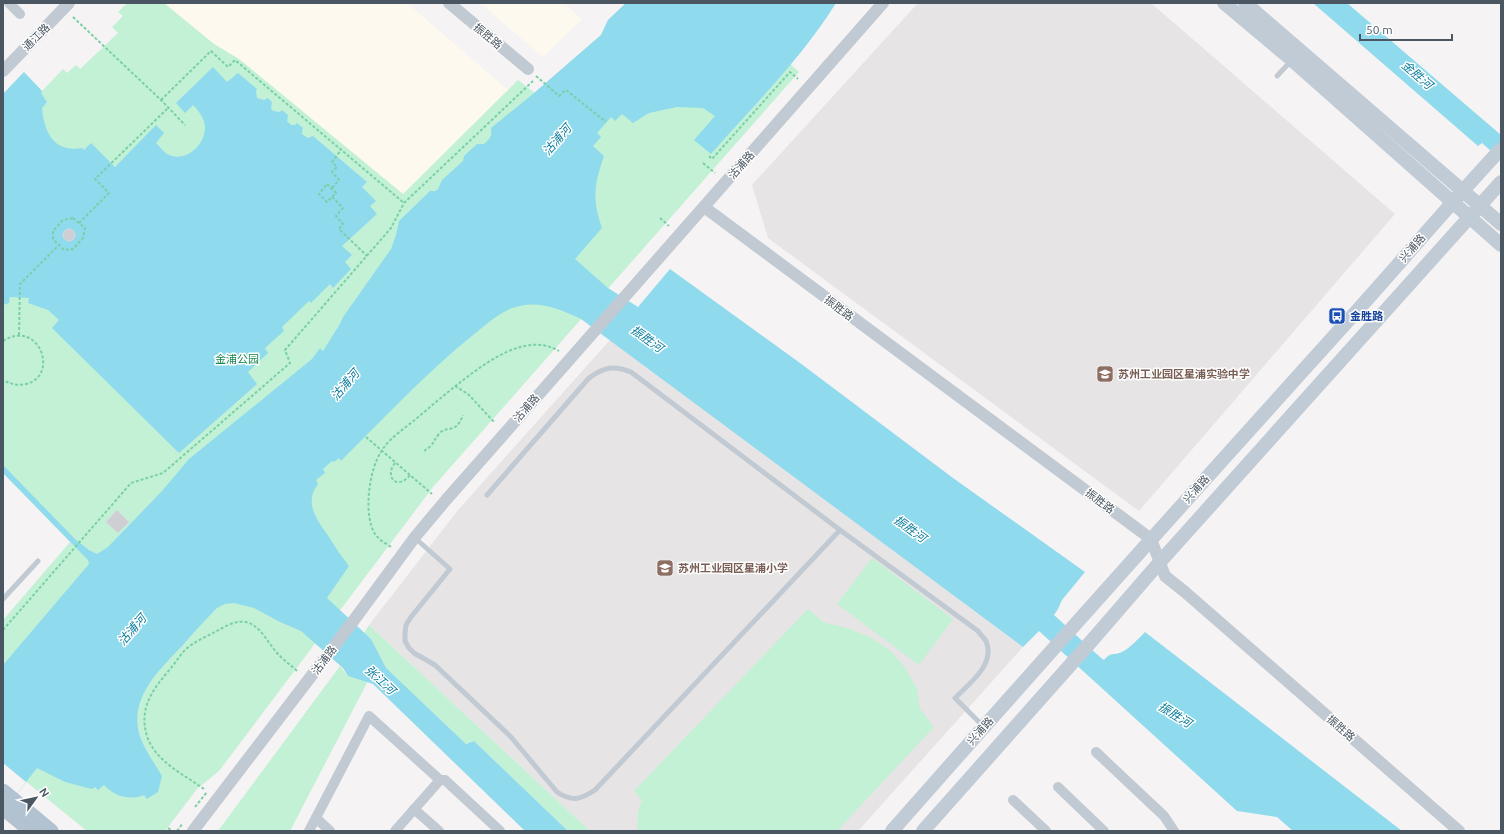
<svg xmlns="http://www.w3.org/2000/svg" width="1504" height="834" font-family="Ubuntu,'Noto Sans SC',sans-serif">
<style>
.commercial{fill:#fdf9ef}
.education{fill:#e6e4e5}
.green{fill:#c3f1d5}
.water{fill:#90daee}
.pier{fill:#f5f3f3}
.building{fill:#cdcfd5;stroke:#d7d9de}
.lines{fill:none;stroke-linecap:round;stroke-linejoin:round}
.path{stroke:#7ad0a6;stroke-width:2;stroke-dasharray:3 2;stroke-linecap:butt}
.service{stroke:#c1cad2;stroke-width:5}
.minor{stroke:#c1cad2;stroke-width:10}
.tertiary{stroke:#c1cad2;stroke-width:12}
.secondary{stroke:#c1cbd6;stroke-width:14}
.primary{stroke:#b3c2d1;stroke-width:15}
.labels{text-anchor:middle;stroke-width:3;stroke-linejoin:round;paint-order:stroke}
.street-label{font-size:11px;fill:#4a5661;stroke:#fff}
.transit-label{font-size:11px;font-weight:bold;fill:#164399;stroke:#fff;text-anchor:start}
.park-label{font-size:11px;fill:#17864f;stroke:#fff}
.education-label{font-size:11px;font-weight:bold;fill:#785e54;stroke:#fff;text-anchor:start}
.water-label{font-size:12px;font-style:italic;fill:#0c7c9b;stroke:#fff}
</style>
<rect width="100%" height="100%" fill="#f5f3f3"/>
<g class="commercial">
<path d="M164 3H407L508 90 403 194 239 59 214 44Z"/>
<path d="M480 3H563L582 19 543 57Z"/>
</g>
<g class="education">
<path d="M918 3H1151L1395 214 1139 511 768 238 752 185Z"/>
<path d="M610 340 1023 647 858 831H590L369 625 458 510Z"/>
</g>
<g class="green">
<path d="M127 3H164L214 44 239 59 403 194 518 80 535 93 601 35 608 20 626 3H724L799 72 433 487 219 771 197 789 165 831H87L3 763V620L70 542 3 473V94L24 72 42 91 63 69 67 73 76 65 80 69 118 33 112 27 123 16 118 12Z"/>
<path d="M872 558 953 619 919 665 837 604Z"/>
<path d="M808 609 823 622 850 629 872 638 891 651 906 669 917 689 920 709 934 727 837 831H637L638 812 642 800 634 791Z"/>
<path d="M369 625 590 831H568L474 741 466 744 385 668 371 639 364 633Z"/>
<path d="M340 666 348 676 368 681 290 831H218Z"/>
</g>
<g class="water">
<path d="M626 3H836C802 58 754 105 711 154L694 140 715 116 703 108 677 107 649 113 633 123 622 114 615 121 611 117 597 133 601 137 593 146 604 156C594 185 592 199 602 228L575 259 608 288 638 307 670 269 800 363 953 478 1085 572 1062 600 1058 609 1054 615 1100 657 1104 660C1112 651 1113 656 1122 652 1130 648 1138 639 1145 632L1402 831H1293L1277 817 1237 811 1039 631 1023 647 581 319C562 310 541 301 520 306 502 309 487 324 473 335 426 373 384 418 341 461L339 458 334 462 332 461 323 469 325 473 316 480 318 484C303 503 318 521 329 537 335 547 342 557 349 566L327 598 371 639 386 668 466 744 474 741 568 831H525L373 684 348 676 343 668 301 631 280 622 254 608 234 603 225 604 217 608C205 620 193 633 182 646 159 670 130 697 139 733 143 748 154 762 162 776L158 792 147 799 144 795C130 801 114 796 104 785L98 790 95 787 92 789 65 782 37 768 3 812V665L89 564 88 560 3 473V465L76 540 89 550 97 554 108 547 162 491 189 459 312 359 320 348 323 351 340 324 343 317 391 249 396 235 399 221 430 191H435L438 189 442 180 463 161 464 156 477 144H484C490 139 492 136 491 128L534 93 601 35 608 20Z"/>
<path d="M1313 3H1347L1501 135V160L1482 143 1478 146Z"/>
<path d="M213 67 227 82 238 73 257 89 256 92 257 98 264 100 268 98 272 102 271 108 273 111 280 112 282 110 288 115 287 121 291 125H295L297 123 303 128 302 131V134L308 138 313 136 367 182 362 187 376 201 370 206 377 214 342 246 352 255 345 262 351 269 333 288 330 284 311 303 309 301 282 327 284 331 265 348 268 353 248 372 257 384 179 453 52 328 59 320 48 310 28 303 29 298 10 297 9 303 3 305V94L24 72 42 91 41 93 47 102 42 108C44 132 54 153 82 148L84 150 91 143 115 167 156 125 164 133 156 143C159 146 163 151 167 154 185 164 206 145 205 126 204 118 199 111 193 105L185 113 176 103Z"/>
</g>
<path class="pier" d="M3 763 26 782 3 812Z"/>
<g class="building">
<circle cx="69" cy="235" r="6"/>
<path d="M117 510 129 522 118 533 106 522Z"/>
</g>
<g class="lines">
<g class="path">
<path d="M73 17 161 100 185 125"/>
<path d="M536 76 559 96 566 90 606 122"/>
<path d="M161 100 211 51 228 67 235 60 404 203"/>
<path d="M709 156 712 159 790 72 798 79"/>
<path d="M703 163 715 173"/>
<path d="M327 184 336 193 327 202 319 194Z"/>
<path d="M332 188 339 180 332 172 337 167 332 162 341 150"/>
<path d="M332 197 343 208 336 216 343 224 339 229 367 256"/>
<path d="M73 218 85 228 83 238 73 249 64 250 53 239V231L63 220Z"/>
<path d="M660 218 669 226"/>
<path d="M79 223 109 193 95 179 168 108"/>
<path d="M19 335 20 284 59 245"/>
<path d="M3 341C39 318 60 376 26 384 17 386 11 384 3 380"/>
<path d="M455 386 468 394 495 423"/>
<path d="M366 437 432 494"/>
<path d="M424 451C435 444 432 442 439 434 447 424 455 436 463 415"/>
<path d="M395 463C384 477 397 491 410 475"/>
<path d="M391 547C385 543 378 539 375 534 363 515 369 470 381 452 388 439 405 428 416 419 430 407 444 395 458 384 484 364 525 331 559 351"/>
<path d="M3 630 131 483 163 473 290 363 285 350 391 228 404 203 533 81"/>
<path d="M204 789C183 774 155 761 147 736 138 707 154 688 171 668 176 662 180 655 186 649 194 642 205 637 215 632 224 627 235 620 246 622 262 626 269 646 280 656 286 662 292 666 298 672"/>
<path d="M195 807 207 792"/>
<path d="M168 828 171 830"/>
<path d="M177 831 183 823"/>
</g>
<g class="service">
<path d="M1277 76 1291 61"/>
<path d="M487 495 589 378C604 367 614 365 631 372L840 530 978 631C980 634 984 638 986 641 996 664 969 684 955 698L983 726"/>
<path d="M415 538 450 569 411 617 406 625 405 633V641L409 648 414 653 435 665 511 737 557 792C572 802 580 800 595 790L840 530"/>
<path d="M3 599 38 561"/>
</g>
<g class="minor">
<path d="M9 3 20 14"/>
<path d="M1096 752 1164 816 1174 831"/>
<path d="M1058 787 1104 831"/>
<path d="M1013 800 1046 831"/>
<path d="M414 809 439 831"/>
<path d="M316 818 330 831"/>
<path d="M309 831 369 716 440 780H445L500 831"/>
<path d="M395 831 440 780"/>
</g>
<g class="tertiary">
<path d="M449 3 528 69"/>
<path d="M3 71 69 3"/>
<path d="M704 207 1151 539 1165 576 1185 592 1459 831"/>
<path d="M193 831 354 620 415 537 446 500 883 3"/>
</g>
<g class="secondary">
<path d="M1224 3 1292 60 1501 245"/>
<path d="M1245 3 1501 224"/>
<path d="M892 831C1039 664 1187 499 1336 334 1392 273 1445 209 1501 149"/>
<path d="M923 831 1088 645 1159 563 1501 182"/>
</g>
<g class="primary">
<path d="M3 791 51 831"/>
<path d="M3 808 31 831"/>
</g>
</g>
<defs>
<symbol id="bus-square" viewBox="-11 -11 22 22"><rect x="-9" y="-9" width="18" height="18" rx="4" fill="#1a4fb4" stroke="#fff"/><path d="M-5-6H5V4H4V6H2V4H-2V6H-4V4H-5ZM-3.5-4V0h7V-4ZM-3.5 1.2v1.5H-2V1.2ZM2 1.2v1.5H3.5V1.2Z" fill="#fff"/></symbol>
<symbol id="school-square" viewBox="-11 -11 22 22"><rect x="-9" y="-9" width="18" height="18" rx="4" fill="#8d6e63" stroke="#fff"/><path d="M0-5L7-2L0 1L-7-2ZM-4 1L0 2.5L4 1V4Q0 6-4 4Z" fill="#fff"/></symbol>
</defs>
<g fill-rule="evenodd">
<use href="#bus-square" x="1327" y="306" width="20" height="20"/>
<use href="#school-square" x="1095" y="364" width="20" height="20"/>
<use href="#school-square" x="655" y="558" width="20" height="20"/>
</g>
<g class="labels">
<g class="street-label">
<text transform="translate(488 36) rotate(40)" y="4">振胜路</text>
<text transform="translate(36 37) rotate(-45)" y="4">通江路</text>
<text transform="translate(741 165) rotate(-49)" y="4">沽浦路</text>
<text transform="translate(1412 248) rotate(-49)" y="4">兴浦路</text>
<text transform="translate(839 308) rotate(37)" y="4">振胜路</text>
<text transform="translate(526 408) rotate(-49)" y="4">沽浦路</text>
<text transform="translate(1196 489) rotate(-48)" y="4">兴浦路</text>
<text transform="translate(1100 501) rotate(37)" y="4">振胜路</text>
<text transform="translate(324 660) rotate(-53)" y="4">沽浦路</text>
<text transform="translate(1341 728) rotate(41)" y="4">振胜路</text>
<text transform="translate(980 731) rotate(-48)" y="4">兴浦路</text>
</g>
<g class="transit-label">
<text x="1350" y="320">金胜路</text>
</g>
<g class="park-label">
<text x="237" y="363">金浦公园</text>
</g>
<g class="education-label">
<text x="1118" y="378">苏州工业园区星浦实验中学</text>
<text x="678" y="572">苏州工业园区星浦小学</text>
</g>
<g class="water-label">
<text transform="translate(1417 75) rotate(41)" y="4">金胜河</text>
<text transform="translate(557 140) rotate(-49)" y="4">沽浦河</text>
<text transform="translate(647 339) rotate(36)" y="4">振胜河</text>
<text transform="translate(345 385) rotate(-49)" y="4">沽浦河</text>
<text transform="translate(910 529) rotate(36)" y="4">振胜河</text>
<text transform="translate(132 630) rotate(-49)" y="4">沽浦河</text>
<text transform="translate(380 680) rotate(43)" y="4">张江河</text>
<text transform="translate(1175 715) rotate(32)" y="4">振胜河</text>
</g>
</g>
<rect width="1504" height="834" fill="none" stroke="#4a5661" stroke-width="8"/>
<g transform="translate(36 798) rotate(57)" stroke="#ffffff" stroke-width="3" paint-order="stroke">
<path d="M0-3L7 15L0 10L-7 15Z" fill="#4a5661"/>
<text y="-6" font-size="11" font-weight="bold" text-anchor="middle" fill="#4a5661">N</text>
</g>
<path d="M1360 34v6h92v-6" fill="none" stroke="#4a5661" stroke-width="2"/>
<text x="1366" y="34" font-size="12" fill="#4a5661" stroke="#ffffff" stroke-width="3" paint-order="stroke">50 m</text>
</svg>
